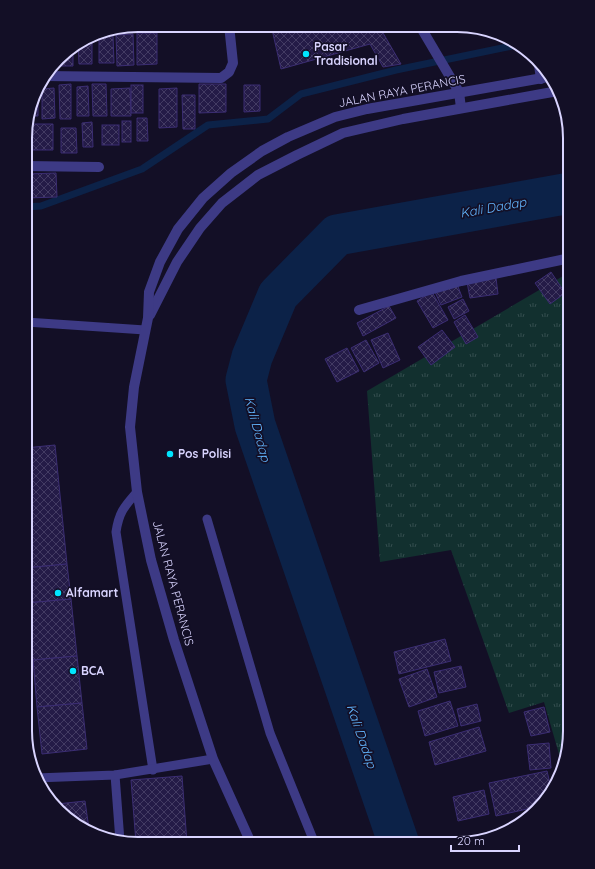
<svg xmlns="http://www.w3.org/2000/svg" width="595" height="869" font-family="Quicksand,sans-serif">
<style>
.grass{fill:url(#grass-tufts)}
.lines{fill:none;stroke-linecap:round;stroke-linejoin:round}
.stream{stroke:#0c2248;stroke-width:7}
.river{stroke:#0c2248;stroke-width:41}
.building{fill:url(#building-cross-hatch);stroke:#3b2d73}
.service{stroke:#3d3a85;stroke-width:9}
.minor{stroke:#3d3a85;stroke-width:10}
.tertiary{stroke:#3d3a85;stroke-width:10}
.poi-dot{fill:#00e5ff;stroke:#130f26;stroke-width:1.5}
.labels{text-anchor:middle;stroke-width:3.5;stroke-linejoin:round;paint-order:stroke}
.poi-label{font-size:12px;font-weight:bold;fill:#d9d4ff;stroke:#130f26;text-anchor:start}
.street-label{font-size:12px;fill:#d9d4ff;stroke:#130f26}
.water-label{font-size:13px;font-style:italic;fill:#62b6ff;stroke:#130f26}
.rim{fill:none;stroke:#d9d4ff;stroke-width:2}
</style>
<defs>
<pattern id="grass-tufts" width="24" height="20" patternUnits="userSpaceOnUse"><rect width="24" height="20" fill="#12302f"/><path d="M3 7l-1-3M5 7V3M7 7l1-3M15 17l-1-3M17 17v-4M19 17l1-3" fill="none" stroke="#344d4e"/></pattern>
<pattern id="building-cross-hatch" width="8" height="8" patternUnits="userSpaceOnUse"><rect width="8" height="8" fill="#241b47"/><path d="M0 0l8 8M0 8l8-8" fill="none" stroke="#433b63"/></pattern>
</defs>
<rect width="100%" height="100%" fill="#130f26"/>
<path class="grass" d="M570 272V738L561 761 544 702 509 713 451 550 380 562 367 391Z"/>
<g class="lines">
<path class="stream" d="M26 207 41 206 142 169 208 125 268 119 301 94 396 70 517 45"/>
<path class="river" d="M399 844 255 425 246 380 252 357 278 295 337 235 570 193"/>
</g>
<g class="building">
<path d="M182 25H196V27L182 28Z"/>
<path d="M271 25 379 26 401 64 383 67 370 44 281 69Z"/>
<path d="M137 33H157V64L137 65Z"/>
<path d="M133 34 134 65 117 66 116 35Z"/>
<path d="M99 35H113L114 63H99Z"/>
<path d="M92 37V64H79L78 45Z"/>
<path d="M73 48V66H55V64L64 53Z"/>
<path d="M71 84V119H60L59 85Z"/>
<path d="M92 84H106L107 116H93Z"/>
<path d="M199 84H226V112L199 113Z"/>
<rect x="131" y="85" width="12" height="28"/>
<path d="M244 85H260V111L244 112Z"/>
<path d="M88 86 89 116H77V87Z"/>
<path d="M54 88 55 118 42 119V89Z"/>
<path d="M130 88 131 116H111V89Z"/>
<path d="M177 88V127L159 128V89Z"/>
<path d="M38 89V116H28Z"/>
<path d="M182 95H195V129H183Z"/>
<path d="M137 118H147L148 141H137Z"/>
<rect x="122" y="121" width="9" height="21"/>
<path d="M92 122 93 147H83L82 123Z"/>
<path d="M30 124H53V150H31Z"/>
<rect x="102" y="125" width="17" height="20"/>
<path d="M61 128H76L77 153H61Z"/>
<path d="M56 173 57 197 26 198V174Z"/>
<path d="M551 272 565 293 550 304 535 283Z"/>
<path d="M496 278 498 294 470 298 467 282Z"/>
<path d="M457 284 462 297 441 305 435 292Z"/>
<path d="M432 292 448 320 433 328 417 301Z"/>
<path d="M463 299 469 311 454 319 448 307Z"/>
<path d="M389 306 396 318 363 336 357 323Z"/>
<path d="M465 315 478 337 466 344 454 322Z"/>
<path d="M442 330 455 347 431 365 418 347Z"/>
<path d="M388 333 400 360 383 368 371 340Z"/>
<path d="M366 340 379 363 364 372 351 348Z"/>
<path d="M347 348 359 371 337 382 325 359Z"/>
<path d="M55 445 67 564 25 568V448Z"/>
<path d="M67 564 71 599 27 603 25 568Z"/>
<path d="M71 599 77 656 33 660 27 603Z"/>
<path d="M445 639 451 661 399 674 394 652Z"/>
<path d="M77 656 82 703 37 707 33 660Z"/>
<path d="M461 666 466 687 439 693 434 672Z"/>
<path d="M427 669 437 697 409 707 399 679Z"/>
<path d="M450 701 458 726 425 736 418 711Z"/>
<path d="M25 703H26L30 753H29L25 731Z"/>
<path d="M82 703 87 749 42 754 37 707Z"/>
<path d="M477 704 481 721 461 726 457 709Z"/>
<path d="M544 707 550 732 531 736 524 712Z"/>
<path d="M479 727 486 751 435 765 429 742Z"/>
<path d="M549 743 551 768 530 770 527 745Z"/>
<path d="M547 771 551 788 547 800 536 807 496 816 489 783Z"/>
<path d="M182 776 187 843H136L131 780Z"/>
<path d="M484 790 489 814 458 821 453 797Z"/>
<path d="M85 801 89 829 69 821 57 804Z"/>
</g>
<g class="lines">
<g class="service">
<path d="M26 322 145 330"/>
<path d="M137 492C124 507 119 512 116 532L153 770"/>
<path d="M207 519 270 733 315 844"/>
<path d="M115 775 120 841"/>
<path d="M36 778 115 775 213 759"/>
</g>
<g class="minor">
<path d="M420 26 459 92 461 108"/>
<path d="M539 65 541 79"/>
<path d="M44 76 221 78 229 72 233 63 229 25"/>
<path d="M26 166 99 167"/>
<path d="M359 310 461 281 570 258"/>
</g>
<g class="tertiary">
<path d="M150 315 177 262 200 228 222 203 258 175 297 155 343 133 403 119 558 91"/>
<path d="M251 843 213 759 194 701 174 640 151 560 137 492 130 427 134 387 148 318 149 292 160 262 178 229 203 198 231 173 262 151 288 137 335 117 367 109 548 77"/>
</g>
</g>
<g class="poi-dot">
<circle cx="306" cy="54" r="4"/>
<circle cx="170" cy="454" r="4"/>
<circle cx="58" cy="593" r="4"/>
<circle cx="73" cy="671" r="4"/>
</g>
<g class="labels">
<g class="poi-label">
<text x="314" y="51">Pasar<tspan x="314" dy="14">Tradisional</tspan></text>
<text x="178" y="458">Pos Polisi</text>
<text x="66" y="597">Alfamart</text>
<text x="81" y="675">BCA</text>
</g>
<g class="street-label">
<text transform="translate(402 91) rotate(-11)" y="4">JALAN RAYA PERANCIS</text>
<text transform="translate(173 583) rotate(75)" y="4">JALAN RAYA PERANCIS</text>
</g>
<g class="water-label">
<text transform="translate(493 207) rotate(-10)" y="5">Kali Dadap</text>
<text transform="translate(258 429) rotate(75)" y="5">Kali Dadap</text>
<text transform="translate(362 736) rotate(71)" y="5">Kali Dadap</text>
</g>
</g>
<path d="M0 0H595V869H0ZM138 32H457A106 106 0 0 1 563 138V731A106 106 0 0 1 457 837H138A106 106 0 0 1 32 731V138A106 106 0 0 1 138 32Z" fill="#130f26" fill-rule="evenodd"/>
<path class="rim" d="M138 32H457A106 106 0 0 1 563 138V731A106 106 0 0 1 457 837H138A106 106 0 0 1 32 731V138A106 106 0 0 1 138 32Z"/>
<path d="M451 845v6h68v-6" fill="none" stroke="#d9d4ff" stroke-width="2"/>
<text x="457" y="845" font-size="12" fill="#d9d4ff" stroke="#130f26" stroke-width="3" paint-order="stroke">20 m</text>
</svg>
